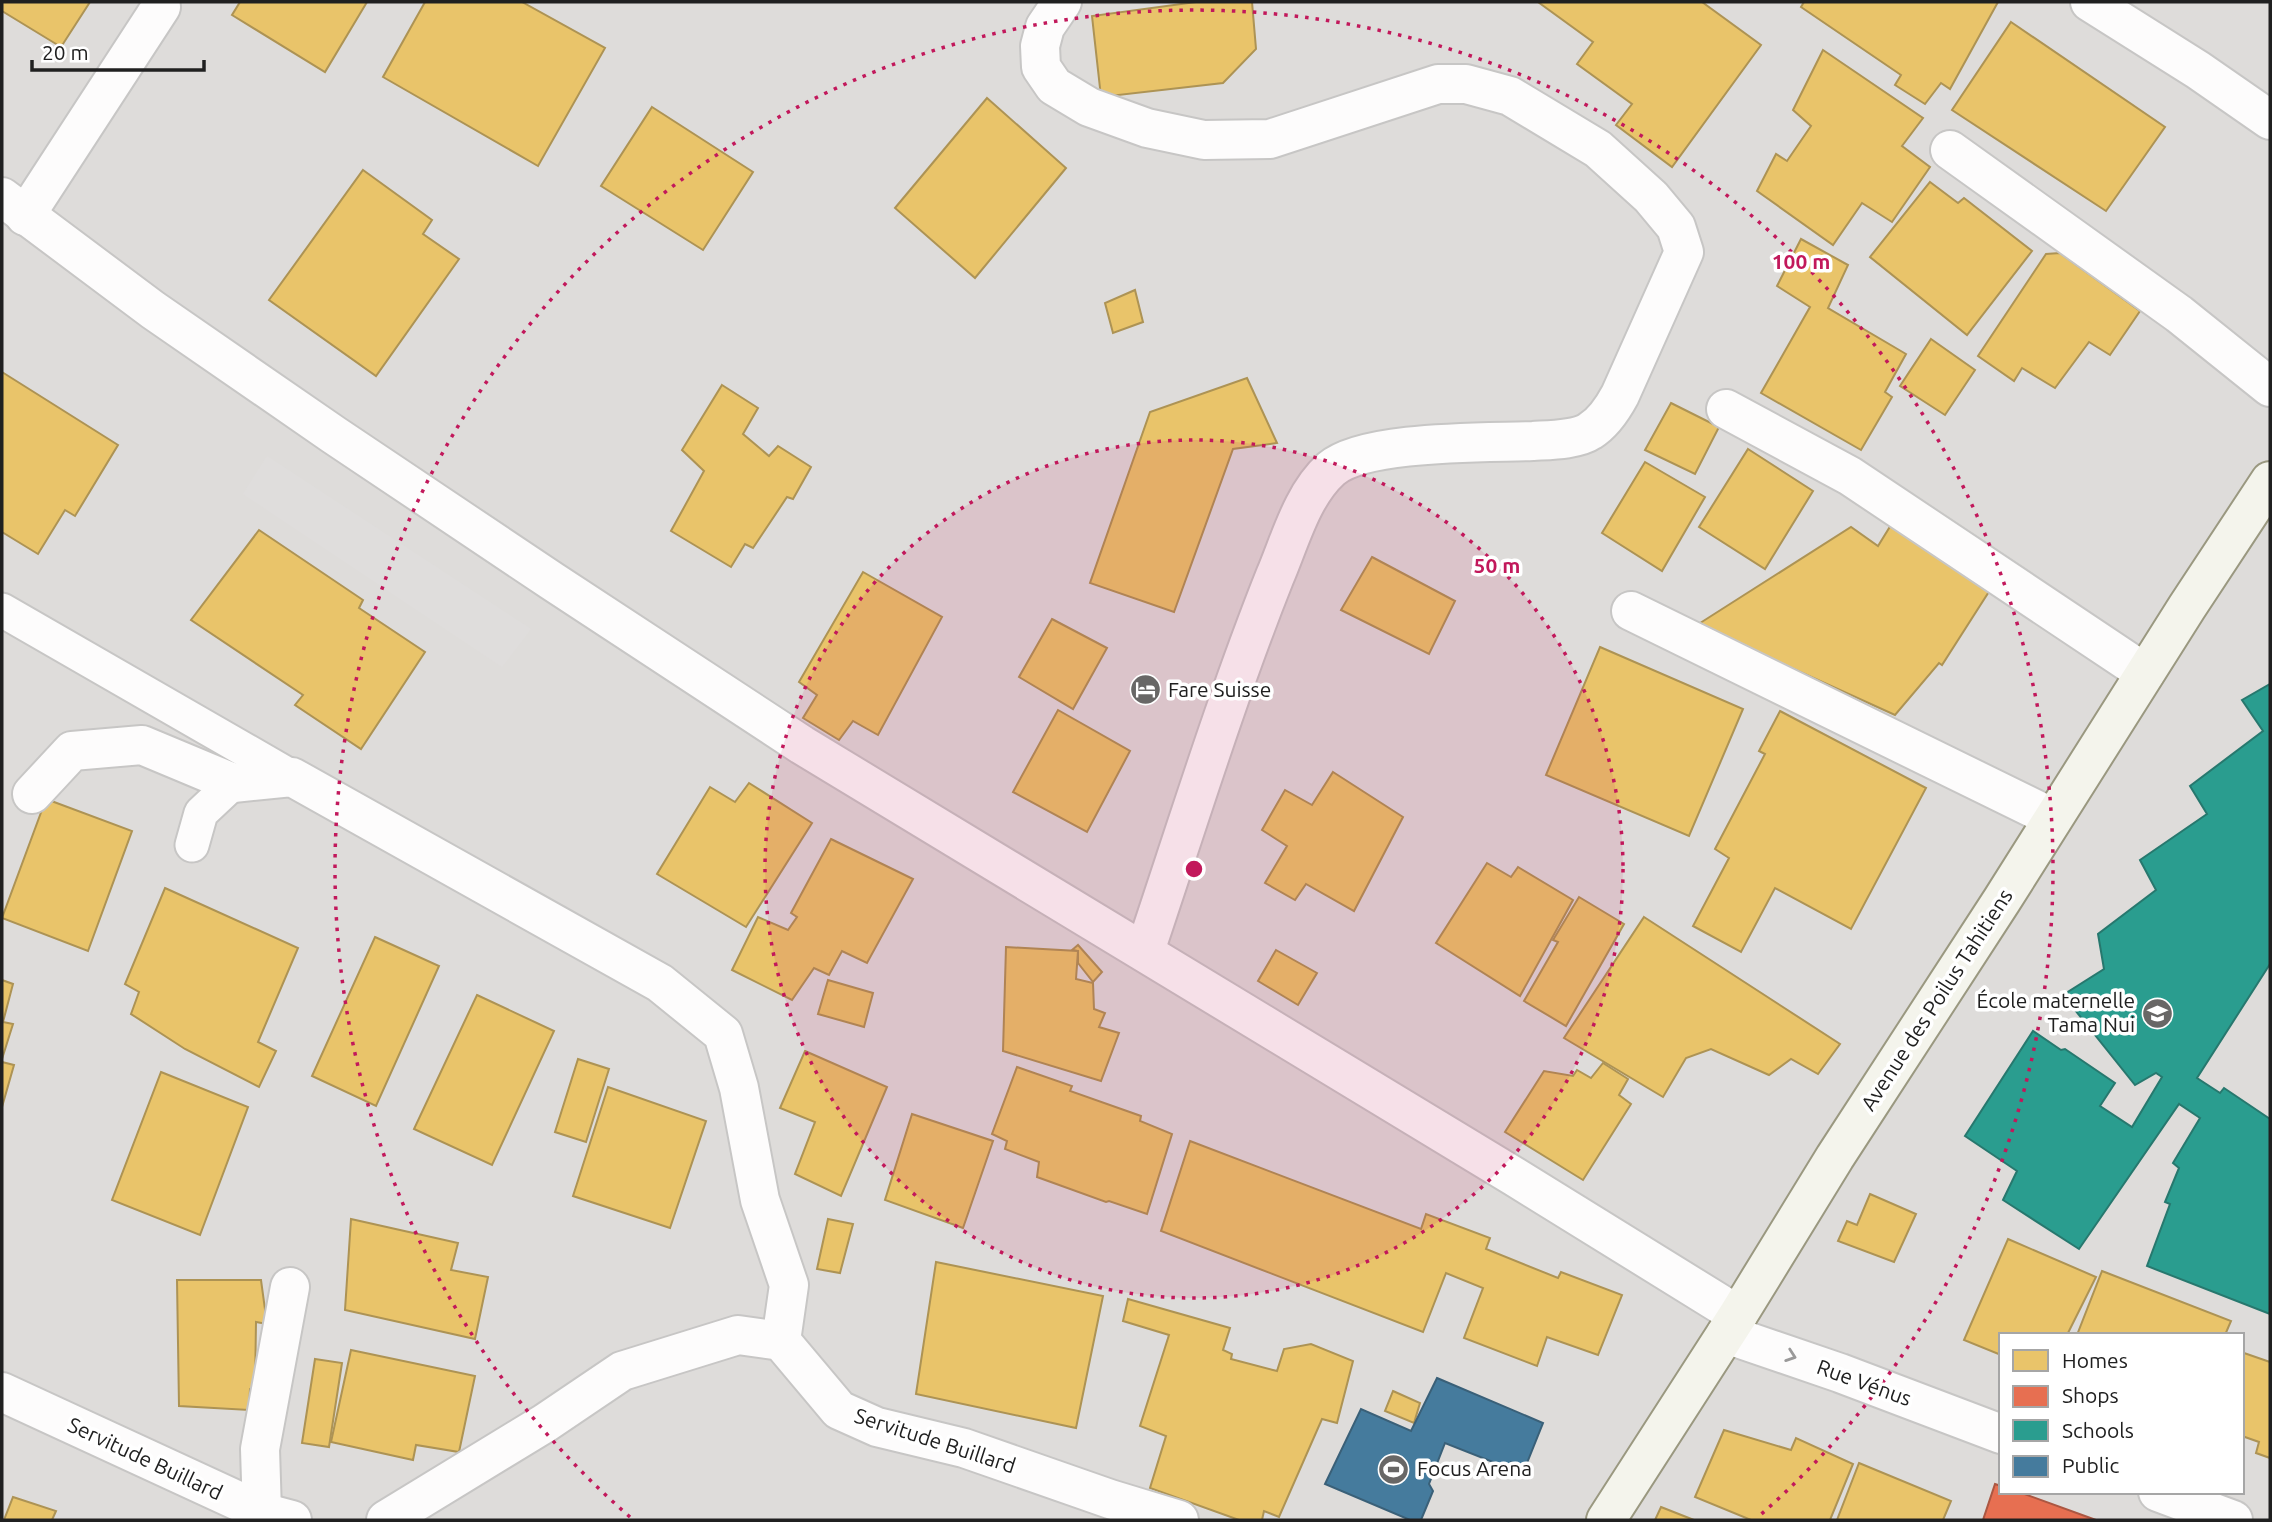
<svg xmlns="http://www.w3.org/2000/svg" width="2272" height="1522" font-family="Ubuntu,sans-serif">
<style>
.residential{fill:#dedcda;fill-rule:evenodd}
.parking{fill:#dfdddc}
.homes{fill:#e9c46a;stroke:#ad9354;stroke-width:2}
.shops{fill:#e76f51;stroke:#ab5742;stroke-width:2}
.schools{fill:#2a9d8f;stroke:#27786e;stroke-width:2}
.public{fill:#457b9d;stroke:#3a6078;stroke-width:2}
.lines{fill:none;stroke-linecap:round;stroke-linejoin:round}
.lane-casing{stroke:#c7c6c5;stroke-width:37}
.street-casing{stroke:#c7c6c5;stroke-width:42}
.secondary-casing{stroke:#9a9880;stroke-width:42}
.lane{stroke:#fdfcfc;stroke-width:33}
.street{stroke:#fdfcfc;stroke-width:38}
.secondary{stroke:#f4f4ec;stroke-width:38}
.oneway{stroke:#9a9999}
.ring{fill:none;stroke:#c2185b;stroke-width:3.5;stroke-dasharray:3.5 7}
.labels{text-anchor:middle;stroke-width:7;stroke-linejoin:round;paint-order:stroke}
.poi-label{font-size:21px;fill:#202020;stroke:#fff;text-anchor:start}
.street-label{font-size:21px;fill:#202020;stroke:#fff}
.centre{fill:#c2185b;stroke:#fff;stroke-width:3.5}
.ring-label{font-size:21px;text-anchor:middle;font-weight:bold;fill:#c2185b;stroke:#fff;stroke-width:7;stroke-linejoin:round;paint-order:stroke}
</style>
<rect width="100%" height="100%" fill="#efece9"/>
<path class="residential" d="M2 2H2270V1520H2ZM2001 1335H2242V1492H2001Z"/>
<path class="parking" d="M267 456 531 629 502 667 243 494Z"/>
<g class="homes">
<path d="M2 2H90L61 47 2 11Z"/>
<path d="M240 2H367L325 72 232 15Z"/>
<path d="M425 2H522L605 48 538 166 383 77Z"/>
<path d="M1196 2H1252L1256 49 1223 83 1101 97 1092 16Z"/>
<path d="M1538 2H1702L1761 45 1672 167 1616 125 1632 104 1577 64 1593 42Z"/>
<path d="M1804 2H1998L1950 89 1941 83 1925 104 1895 85 1901 75 1801 7Z"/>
<path d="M2011 22 2165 127 2106 211 1952 110Z"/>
<path d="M1823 50 1923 118 1902 146 1930 167 1892 222 1862 203 1833 245 1757 191 1776 154 1787 161 1811 126 1793 110Z"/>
<path d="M987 98 1066 168 975 278 895 208Z"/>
<path d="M652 107 753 172 703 250 601 186Z"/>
<path d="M363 170 432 220 423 234 459 259 376 376 269 300Z"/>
<path d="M1930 182 1958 203 1964 198 2032 251 1967 335 1870 257Z"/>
<path d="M1801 239 1848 265 1828 308 1906 354 1885 392 1892 397 1861 450 1761 393 1810 307 1777 286Z"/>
<path d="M2060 253 2140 311 2110 355 2089 342 2055 388 2022 368 2014 381 1978 356 2046 254Z"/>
<path d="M1135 290 1143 322 1113 333 1105 303Z"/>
<path d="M1931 339 1975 370 1945 415 1900 386Z"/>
<path d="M2 372 118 445 75 516 65 510 38 554 2 532Z"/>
<path d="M1247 378 1277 443 1233 449 1174 612 1090 583 1150 412Z"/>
<path d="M722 385 758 408 743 434 769 456 778 446 811 467 793 499 787 497 753 548 745 544 731 567 671 531 704 471 682 450Z"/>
<path d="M1671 403 1719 427 1695 474 1645 450Z"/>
<path d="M1748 449 1813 491 1765 569 1699 527Z"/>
<path d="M1645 462 1705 497 1662 571 1602 533Z"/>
<path d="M1891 525 1990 590 1942 665 1939 663 1895 715 1697 625 1851 527 1878 546Z"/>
<path d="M259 530 363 600 359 608 425 652 361 749 295 705 303 695 191 620Z"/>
<path d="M1372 557 1455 601 1429 654 1341 610Z"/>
<path d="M863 572 942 617 878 735 853 721 839 740 803 718 817 695 799 682Z"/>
<path d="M1052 619 1107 648 1073 709 1019 677Z"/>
<path d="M1600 647 1743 709 1689 836 1546 775Z"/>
<path d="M1058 710 1130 751 1087 832 1013 792Z"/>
<path d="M1780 711 1926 788 1851 929 1775 888 1741 952 1693 926 1729 858 1715 849 1765 754 1759 751Z"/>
<path d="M1333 772 1403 817 1354 911 1306 884 1295 900 1265 883 1287 846 1262 830 1285 790 1312 805Z"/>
<path d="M749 783 812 823 746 927 657 874 710 787 735 802Z"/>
<path d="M46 799 132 831 88 951 2 918Z"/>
<path d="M831 839 913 879 867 963 842 951 829 975 814 968 792 1000 732 970 758 917 788 930 797 917 791 913Z"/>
<path d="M1487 863 1511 877 1518 867 1573 900 1520 996 1436 943Z"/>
<path d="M165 888 298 948 258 1042 276 1051 259 1087 185 1049 131 1014 139 992 125 984Z"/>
<path d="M1579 897 1624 924 1566 1026 1524 1001 1558 942 1553 940Z"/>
<path d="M1644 917 1840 1044 1818 1074 1791 1059 1769 1075 1711 1049 1686 1058 1663 1097 1564 1038Z"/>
<path d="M375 937 439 966 376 1106 312 1076Z"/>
<path d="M1078 945 1102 972 1093 982 1078 963V951L1072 950Z"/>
<path d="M1006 947 1078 951 1076 979 1093 983 1094 1009 1105 1013 1099 1027 1119 1033 1101 1081 1003 1051Z"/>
<path d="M1276 950 1317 973 1298 1005 1258 981Z"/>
<path d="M2 980 13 984 3 1022 13 1024 2 1059Z"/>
<path d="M828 980 873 993 864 1027 818 1014Z"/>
<path d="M477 995 554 1031 492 1165 414 1129Z"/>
<path d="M805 1051 887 1087 841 1196 795 1174 815 1122 780 1108Z"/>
<path d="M578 1059 609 1069 586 1142 555 1132Z"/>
<path d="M2 1062 14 1065 2 1107Z"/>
<path d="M1603 1063 1628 1079 1619 1095 1631 1104 1583 1180 1505 1132 1544 1071 1573 1076 1577 1070 1591 1078Z"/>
<path d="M1017 1067 1072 1086 1070 1091 1141 1116 1140 1121 1172 1134 1147 1214 1109 1201 1106 1202 1037 1177 1039 1162 1005 1149 1007 1141 992 1134Z"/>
<path d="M161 1072 248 1107 200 1235 112 1200Z"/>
<path d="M608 1087 706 1121 670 1228 573 1196Z"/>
<path d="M912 1114 993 1141 963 1228 885 1200Z"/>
<path d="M1190 1141 1421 1229 1426 1214 1490 1238 1486 1249 1558 1278 1561 1272 1622 1295 1598 1355 1547 1337 1537 1366 1464 1338 1483 1288 1446 1273 1423 1332 1161 1231Z"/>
<path d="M1870 1194 1916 1214 1894 1262 1838 1241 1847 1221 1857 1225Z"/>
<path d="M351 1219 458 1243 451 1270 488 1277 475 1339 345 1310Z"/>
<path d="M828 1219 853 1224 840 1273 817 1269Z"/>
<path d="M2008 1239 2096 1277 2067 1335H2001V1355L1964 1340Z"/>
<path d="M936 1262 1103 1296 1076 1428 916 1394Z"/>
<path d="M2102 1271 2231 1321 2225 1335H2077Z"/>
<path d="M177 1280H261L267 1324 256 1322 255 1386 250 1389 249 1410 179 1406Z"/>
<path d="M1128 1299 1230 1328 1223 1350 1232 1354 1231 1359 1277 1371 1284 1349 1311 1344 1353 1361 1337 1423 1322 1419 1279 1517 1264 1511 1262 1520H1239L1150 1488 1166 1436 1140 1426 1169 1335 1123 1321Z"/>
<path d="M351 1350 475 1376 459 1452 416 1445 413 1460 331 1442Z"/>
<path d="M2244 1353 2270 1362V1458L2256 1453 2259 1442 2242 1436V1359Z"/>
<path d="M315 1359 342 1363 329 1447 302 1443Z"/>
<path d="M1393 1391 1420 1403 1414 1423 1385 1411Z"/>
<path d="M1724 1430 1791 1450 1796 1438 1853 1464 1830 1520H1751L1695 1497Z"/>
<path d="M1859 1463 1951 1501 1943 1520H1837Z"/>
<path d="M13 1497 56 1511 52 1520H4Z"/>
<path d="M1661 1507 1694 1520H1655Z"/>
</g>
<path class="shops" d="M1995 1484 2001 1486V1492H2019L2096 1520H1983Z"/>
<path class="schools" d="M2270 684V964L2197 1078 2220 1093 2224 1088 2270 1119V1314L2147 1266 2170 1204 2165 1202 2179 1168 2173 1163 2200 1118 2179 1104 2079 1249 2003 1200 2017 1171 1965 1136 2033 1031 2061 1050 2065 1049 2115 1083 2100 1106 2132 1127 2162 1077 2156 1073 2135 1085 2063 995 2104 969 2098 934 2156 890 2140 860 2207 814 2190 786 2263 731 2242 700Z"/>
<path class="public" d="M1437 1378 1543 1423 1525 1468 1511 1462 1508 1468 1445 1443 1429 1484 1433 1491 1421 1520H1410L1325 1484 1361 1409 1411 1431Z"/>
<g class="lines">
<defs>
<g id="lane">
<path d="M2 610 292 777"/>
<path d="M192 845 201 813 233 783"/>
</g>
<g id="street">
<path d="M1062 2 1045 27 1040 46 1041 67 1054 86 1089 107 1147 128 1204 140 1270 139 1438 84H1466L1510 96 1598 149 1651 197 1676 227 1684 252 1620 395C1613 408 1603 423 1590 431 1577 440 1548 440 1533 441 1486 443 1365 440 1331 469 1302 495 1290 541 1275 576 1226 699 1187 826 1145 951"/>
<path d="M2090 2 2198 70 2270 120"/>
<path d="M1950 150 2179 314 2270 387"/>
<path d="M2 197 153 310 334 435 552 581 802 745 1515 1177 1738 1315"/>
<path d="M25 216 161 7"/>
<path d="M1726 409 1850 476 2145 673"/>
<path d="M1631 611 2053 818"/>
<path d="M32 794 72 751 142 745 233 783 292 777 660 983 723 1034 739 1088 760 1200 789 1285 781 1341"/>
<path d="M1726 1334 1840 1373 2001 1434"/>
<path d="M2 1392 262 1512 292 1520"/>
<path d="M2158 1492 2233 1520"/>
<path d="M262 1512 260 1449 290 1287"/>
<path d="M386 1520 545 1423 622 1371 738 1335 781 1341 839 1410 877 1427 964 1448 1110 1499 1179 1520"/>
</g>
<path id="secondary" d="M1606 1520 1738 1315 1835 1157 2002 900 2187 607 2270 481"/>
</defs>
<use href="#lane" class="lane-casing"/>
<use href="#street" class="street-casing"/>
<use href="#secondary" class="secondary-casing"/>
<use href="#lane" class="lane"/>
<use href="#street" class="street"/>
<use href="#secondary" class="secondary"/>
</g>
<defs><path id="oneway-chevron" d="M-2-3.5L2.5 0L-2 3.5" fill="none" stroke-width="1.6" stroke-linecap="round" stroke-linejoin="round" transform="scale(1.75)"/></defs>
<use class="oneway" href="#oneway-chevron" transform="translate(1791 1356) rotate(19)"/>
<circle cx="1194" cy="869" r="429" fill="#c2185b" fill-opacity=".12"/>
<g class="ring">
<circle cx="1194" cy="869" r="429"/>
<path d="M630 1517A859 859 0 1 1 1758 1517"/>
</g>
<defs>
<symbol id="hotel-disc" viewBox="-11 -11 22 22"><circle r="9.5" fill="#686766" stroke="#fff"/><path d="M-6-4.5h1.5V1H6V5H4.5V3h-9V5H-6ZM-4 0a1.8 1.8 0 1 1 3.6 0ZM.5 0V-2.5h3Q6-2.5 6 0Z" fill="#fff"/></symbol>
<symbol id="school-disc" viewBox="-11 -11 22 22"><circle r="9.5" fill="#686766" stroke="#fff"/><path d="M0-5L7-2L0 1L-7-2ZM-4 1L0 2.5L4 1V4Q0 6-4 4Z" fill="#fff"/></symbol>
<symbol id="stadium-disc" viewBox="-11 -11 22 22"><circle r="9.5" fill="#686766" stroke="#fff"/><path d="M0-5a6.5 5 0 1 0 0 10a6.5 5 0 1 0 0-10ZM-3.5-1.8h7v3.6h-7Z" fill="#fff"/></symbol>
</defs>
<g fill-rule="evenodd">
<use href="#hotel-disc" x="1128" y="672" width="35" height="35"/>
<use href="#school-disc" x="2140" y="996" width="35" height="35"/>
<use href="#stadium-disc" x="1376" y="1452" width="35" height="35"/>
</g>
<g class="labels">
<g class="poi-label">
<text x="1168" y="697">Fare Suisse</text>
<text x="2135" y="1008" text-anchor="end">École maternelle<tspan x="2135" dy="24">Tama Nui</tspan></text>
<text x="1417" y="1476">Focus Arena</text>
</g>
<g class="street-label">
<text transform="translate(1937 1000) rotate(-57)" y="7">Avenue des Poilus Tahitiens</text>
<text transform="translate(1864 1383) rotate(20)" y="7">Rue Vénus</text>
<text transform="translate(935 1441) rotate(18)" y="7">Servitude Buillard</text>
<text transform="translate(145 1459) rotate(25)" y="7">Servitude Buillard</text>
</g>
</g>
<circle cx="1194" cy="869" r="10" class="centre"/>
<g class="ring-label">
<text x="1801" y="269">100 m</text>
<text x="1497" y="573">50 m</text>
</g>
<rect width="2272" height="1522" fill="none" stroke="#202020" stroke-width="7"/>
<rect x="1999" y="1333" width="245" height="161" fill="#ffffff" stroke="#a6a6a6" stroke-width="2"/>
<rect x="2013" y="1350" width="35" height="21" fill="#e9c46a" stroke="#a6a6a6" stroke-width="2"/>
<text x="2062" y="1368" font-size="21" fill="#202020">Homes</text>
<rect x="2013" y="1386" width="35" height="21" fill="#e76f51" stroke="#a6a6a6" stroke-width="2"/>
<text x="2062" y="1403" font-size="21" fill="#202020">Shops</text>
<rect x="2013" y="1420" width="35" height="21" fill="#2a9d8f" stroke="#a6a6a6" stroke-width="2"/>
<text x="2062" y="1438" font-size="21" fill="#202020">Schools</text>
<rect x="2013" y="1456" width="35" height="21" fill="#457b9d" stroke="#a6a6a6" stroke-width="2"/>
<text x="2062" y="1473" font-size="21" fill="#202020">Public</text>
<path d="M32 60v10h172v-10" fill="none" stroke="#202020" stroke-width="3.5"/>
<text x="42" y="60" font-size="21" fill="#202020" stroke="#ffffff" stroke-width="5" paint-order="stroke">20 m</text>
</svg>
